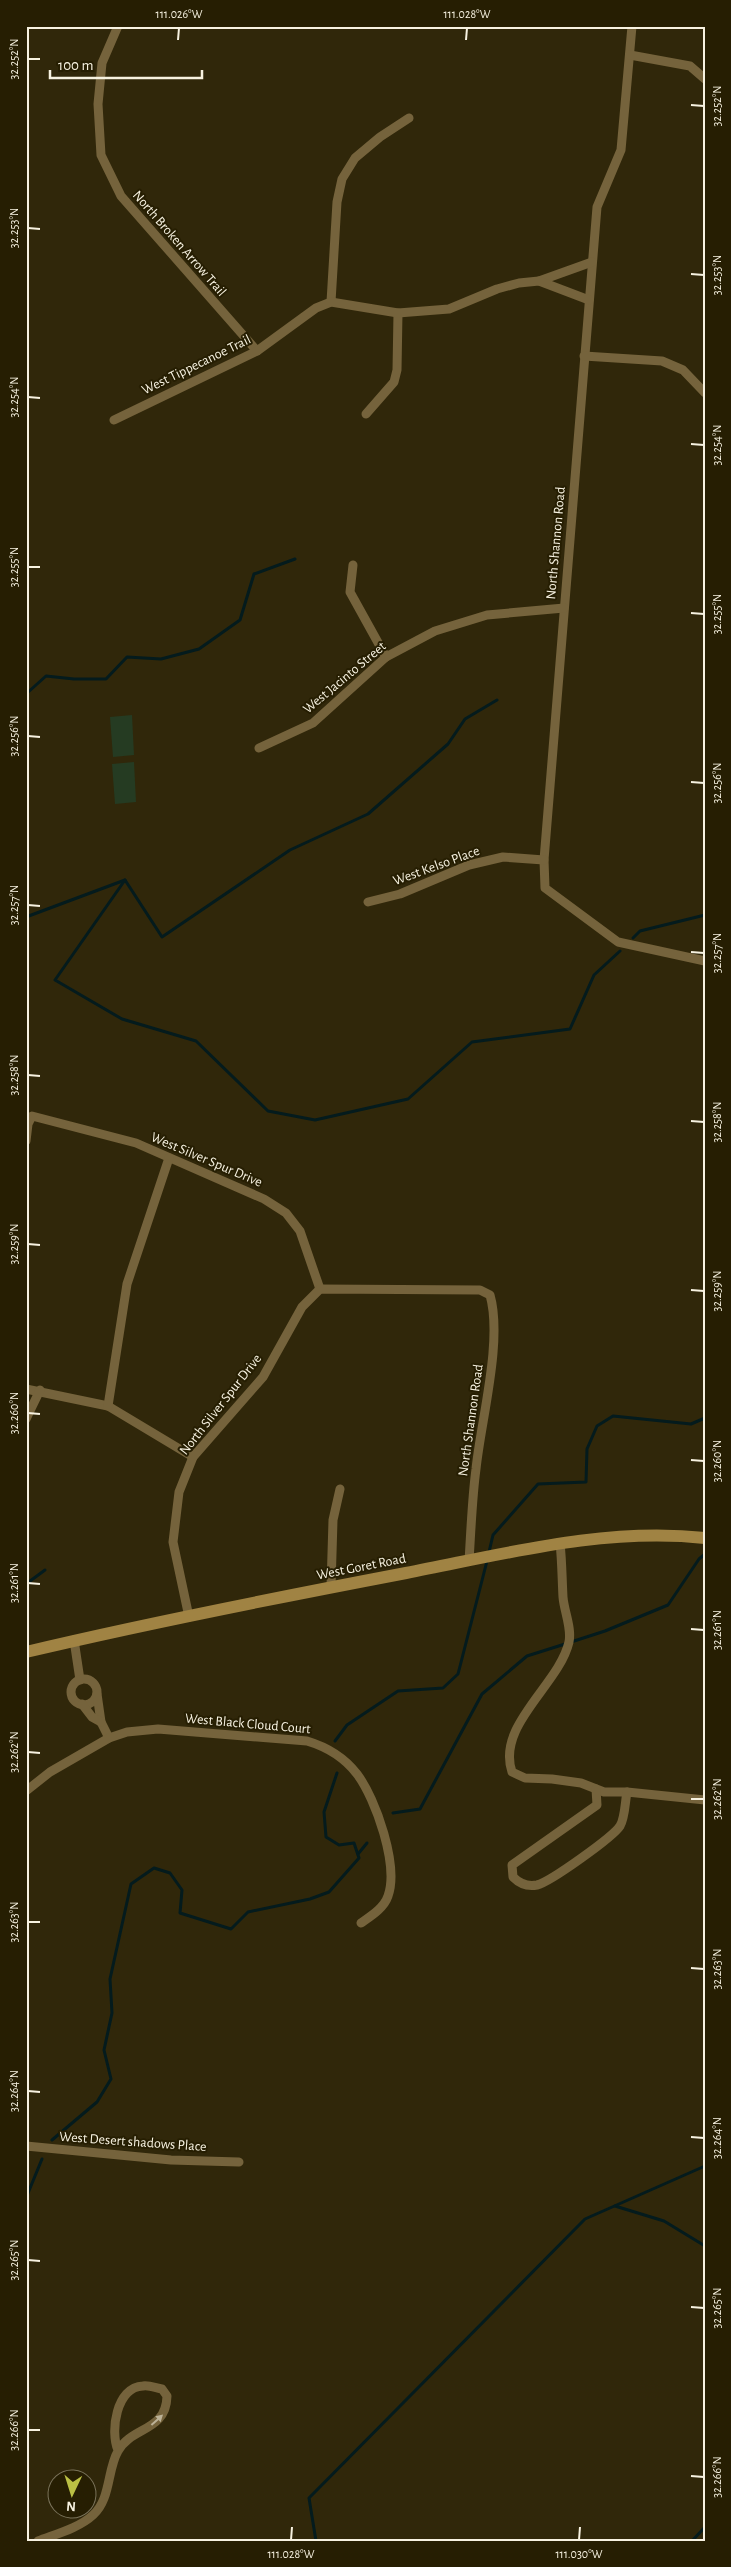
<svg xmlns="http://www.w3.org/2000/svg" width="731" height="2567" font-family="'Alegreya Sans',sans-serif">
<style>
.green{fill:#253b22}
.lines{fill:none;stroke-linecap:round;stroke-linejoin:round}
.stream{stroke:#041b1d;stroke-width:3}
.street{stroke:#75633c;stroke-width:9}
.secondary{stroke:#a08343;stroke-width:12}
.oneway{fill:#bcb297}
.ticks{fill:none;stroke:#f7f2e1;stroke-width:2}
.labels{text-anchor:middle;stroke-width:4;stroke-linejoin:round;paint-order:stroke}
.street-label{font-size:14px;fill:#f7f2e1;stroke:#261e02}
.neatline{fill:none;stroke:#f7f2e1;stroke-width:2}
.ticks-label{font-size:12px;text-anchor:middle;fill:#f7f2e1}
</style>
<rect width="100%" height="100%" fill="#30270a"/>
<g class="green">
<path d="M132 715 134 755 113 757 110 717Z"/>
<path d="M134 762 136 802 115 804 112 764Z"/>
</g>
<g class="lines">
<g class="stream">
<path d="M26 694 46 676 74 679H106L127 657 161 659 199 649 240 620 254 574 295 559"/>
<path d="M125 880 162 937 290 850 368 814 448 744 465 719 497 700"/>
<path d="M26 917 125 880 55 980 122 1019 196 1041 268 1111 315 1120 408 1099 472 1042 570 1029 594 975 620 951"/>
<path d="M633 938 640 931 705 915"/>
<path d="M489 1552 493 1535 538 1484 586 1482 587 1449 597 1426 613 1416 691 1424 705 1418"/>
<path d="M26 1584 45 1570"/>
<path d="M571 1642 605 1631 668 1605 699 1559 705 1554"/>
<path d="M335 1741 347 1725 398 1691 443 1688 458 1674 487 1561"/>
<path d="M393 1813 420 1809 482 1694 527 1656 565 1644"/>
<path d="M358 1854 367 1843"/>
<path d="M52 2140 97 2102 111 2079 104 2050 112 2013 110 1979 131 1884 154 1868 170 1873 182 1890 180 1913 231 1929 248 1912 310 1899 329 1892 359 1858 354 1843 339 1845 326 1837 324 1812 337 1773"/>
<path d="M26 2198 42 2159"/>
<path d="M615 2206 664 2221 705 2246"/>
<path d="M316 2541 309 2498 585 2219 705 2166"/>
<path d="M692 2541 705 2527"/>
</g>
<g class="street">
<path d="M118 26 102 63 98 104 101 155 121 196 257 351"/>
<path d="M632 26 621 150 597 207 544 860 545 888 618 942 705 961"/>
<path d="M630 55 690 66 705 79"/>
<path d="M539 281 592 262"/>
<path d="M331 302 337 202 342 179 355 158 380 137 409 118"/>
<path d="M584 356 662 361 683 370 705 393"/>
<path d="M366 414 394 382 397 370 398 313"/>
<path d="M114 420 257 351 316 308 331 302 398 313 449 309 497 289 519 283 539 281 589 300"/>
<path d="M353 565 350 592 386 657"/>
<path d="M259 748 313 723 386 657 435 631 487 615 564 608"/>
<path d="M368 902 400 894 469 865 503 857 544 860"/>
<path d="M26 1141 28 1124 32 1116 136 1143 264 1199 286 1213 300 1231 320 1289"/>
<path d="M26 1389 108 1406 193 1457"/>
<path d="M108 1406 127 1284 169 1158"/>
<path d="M26 1419 40 1390"/>
<path d="M560 1543C562 1561 562 1579 563 1597 564 1611 572 1628 569 1642 559 1685 496 1725 512 1772L525 1778 552 1779 581 1783 604 1792H627L705 1800"/>
<path d="M331 1587 333 1520 340 1489"/>
<path d="M189 1617 173 1542 179 1492 193 1457 263 1377 302 1307 320 1289 480 1290 490 1295C503 1341 481 1420 476 1469 472 1499 471 1530 469 1561"/>
<path d="M74 1640 80 1680"/>
<circle cx="84" cy="1692" r="13"/>
<path d="M97 1694 101 1722 109 1738"/>
<path d="M82 1704 92 1717 101 1722"/>
<path d="M596 1789 597 1805 512 1865 513 1877C520 1884 527 1887 537 1885 550 1882 613 1837 620 1826 625 1818 625 1802 627 1792"/>
<path d="M26 1791 50 1772 109 1738 127 1732 158 1729 307 1741C327 1747 344 1757 357 1774 376 1799 399 1866 388 1896 384 1908 371 1916 361 1923"/>
<path d="M26 2146 171 2160 239 2162"/>
<path d="M38 2541C56 2534 79 2528 93 2515 111 2499 107 2470 118 2451 132 2426 166 2432 167 2396L162 2389C156 2388 149 2385 143 2386 116 2387 110 2432 118 2450"/>
</g>
<path class="secondary" d="M26 1652C152 1622 280 1597 406 1573 505 1554 604 1527 705 1538"/>
</g>
<defs><path id="oneway-solid" d="M-6-.8H1V-3.2L6.5 0L1 3.2V.8H-6Z" transform="scale(1.25)"/></defs>
<use class="oneway" href="#oneway-solid" transform="translate(157 2420) rotate(-42)"/>
<path class="ticks" d="M178 40 179 28M466 40 467 28M28 59H40M691 105 704 106M28 228 40 229M691 274 704 275M28 397 40 398M691 444 704 445M28 567H40M691 613 704 614M28 736 40 737M691 782 704 783M28 905 40 906M691 952 704 953M28 1075 40 1076M691 1121 704 1122M28 1244 40 1245M691 1290 704 1291M28 1413 40 1414M691 1460 704 1461M28 1583 40 1584M691 1629 704 1630M28 1752 40 1753M691 1799H704M28 1922H40M691 1968 704 1969M28 2091 40 2092M691 2137 704 2138M28 2260 40 2261M691 2307 704 2308M28 2430H40M691 2476 704 2477M291 2540 292 2527M579 2540 580 2527"/>
<g class="labels">
<g class="street-label">
<text transform="translate(180 243) rotate(49)" y="5">North Broken Arrow Trail</text>
<text transform="translate(196 364) rotate(-26)" y="5">West Tippecanoe Trail</text>
<text transform="translate(555 543) rotate(-85)" y="5">North Shannon Road</text>
<text transform="translate(344 677) rotate(-40)" y="5">West Jacinto Street</text>
<text transform="translate(436 865) rotate(-20)" y="5">West Kelso Place</text>
<text transform="translate(207 1159) rotate(23)" y="5">West Silver Spur Drive</text>
<text transform="translate(220 1404) rotate(-52)" y="5">North Silver Spur Drive</text>
<text transform="translate(470 1420) rotate(-82)" y="5">North Shannon Road</text>
<text transform="translate(361 1566) rotate(-11)" y="5">West Goret Road</text>
<text transform="translate(248 1723) rotate(5)" y="5">West Black Cloud Court</text>
<text transform="translate(133 2141) rotate(4)" y="5">West Desert shadows Place</text>
</g>
</g>
<rect width="731" height="2567" fill="none" stroke="#261e02" stroke-width="55"/>
<g transform="translate(72 2494) rotate(184)"><circle r="24" fill="#261e02" stroke="#7a735b"/>
<path d="M0-4L9 19L0 12L-9 19Z" fill="#bbc044"/>
<text y="-8" font-size="14" font-weight="bold" text-anchor="middle" fill="#f7f2e1">N</text>
</g>
<path d="M50 70v8h152v-8" fill="none" stroke="#f7f2e1" stroke-width="2.5"/>
<text x="58" y="70" font-size="15" fill="#f7f2e1" stroke="#261e02" stroke-width="4" paint-order="stroke">100 m</text>
<rect x="28" y="28" width="676" height="2512" class="neatline"/>
<g class="ticks-label">
<text x="179" y="18">111.026°W</text>
<text x="467" y="18">111.028°W</text>
<text transform="translate(14 59) rotate(-90)" y="4">32.252°N</text>
<text transform="translate(717 106) rotate(-90)" y="4">32.252°N</text>
<text transform="translate(14 228) rotate(-90)" y="4">32.253°N</text>
<text transform="translate(717 275) rotate(-90)" y="4">32.253°N</text>
<text transform="translate(14 397) rotate(-90)" y="4">32.254°N</text>
<text transform="translate(717 445) rotate(-90)" y="4">32.254°N</text>
<text transform="translate(14 567) rotate(-90)" y="4">32.255°N</text>
<text transform="translate(717 614) rotate(-90)" y="4">32.255°N</text>
<text transform="translate(14 736) rotate(-90)" y="4">32.256°N</text>
<text transform="translate(717 783) rotate(-90)" y="4">32.256°N</text>
<text transform="translate(14 905) rotate(-90)" y="4">32.257°N</text>
<text transform="translate(717 953) rotate(-90)" y="4">32.257°N</text>
<text transform="translate(14 1075) rotate(-90)" y="4">32.258°N</text>
<text transform="translate(717 1122) rotate(-90)" y="4">32.258°N</text>
<text transform="translate(14 1244) rotate(-90)" y="4">32.259°N</text>
<text transform="translate(717 1291) rotate(-90)" y="4">32.259°N</text>
<text transform="translate(14 1413) rotate(-90)" y="4">32.260°N</text>
<text transform="translate(717 1461) rotate(-90)" y="4">32.260°N</text>
<text transform="translate(14 1583) rotate(-90)" y="4">32.261°N</text>
<text transform="translate(717 1630) rotate(-90)" y="4">32.261°N</text>
<text transform="translate(14 1752) rotate(-90)" y="4">32.262°N</text>
<text transform="translate(717 1799) rotate(-90)" y="4">32.262°N</text>
<text transform="translate(14 1922) rotate(-90)" y="4">32.263°N</text>
<text transform="translate(717 1969) rotate(-90)" y="4">32.263°N</text>
<text transform="translate(14 2091) rotate(-90)" y="4">32.264°N</text>
<text transform="translate(717 2138) rotate(-90)" y="4">32.264°N</text>
<text transform="translate(14 2260) rotate(-90)" y="4">32.265°N</text>
<text transform="translate(717 2308) rotate(-90)" y="4">32.265°N</text>
<text transform="translate(14 2430) rotate(-90)" y="4">32.266°N</text>
<text transform="translate(717 2477) rotate(-90)" y="4">32.266°N</text>
<text x="291" y="2558">111.028°W</text>
<text x="579" y="2558">111.030°W</text>
</g>
</svg>
